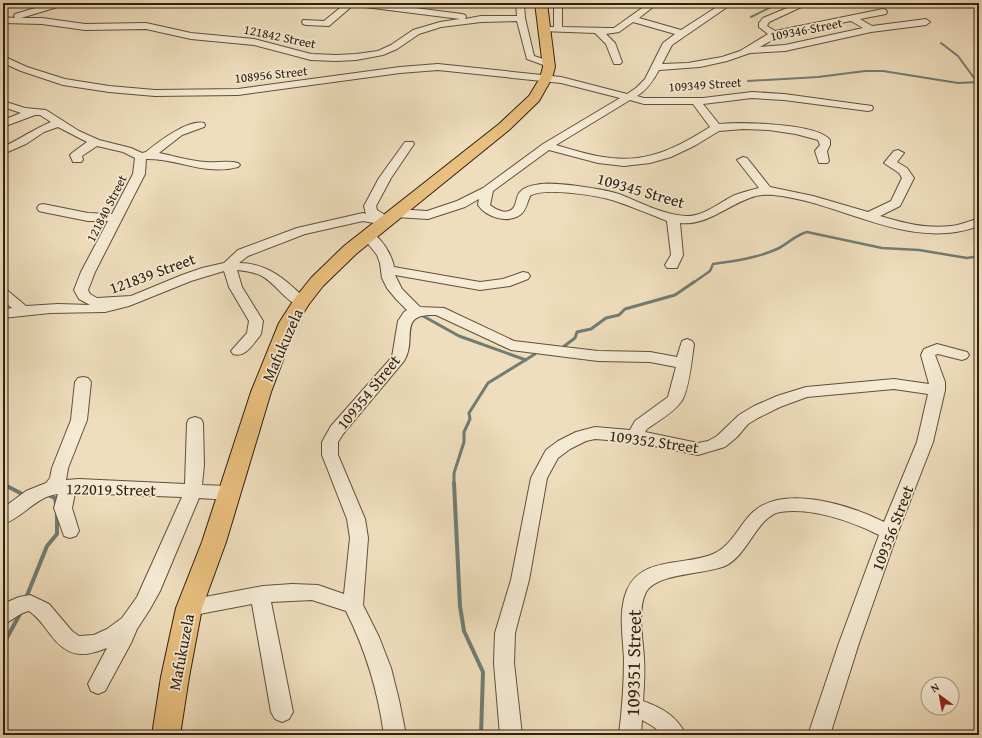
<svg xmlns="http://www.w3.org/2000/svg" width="982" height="738" font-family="'Gentium Book Plus',serif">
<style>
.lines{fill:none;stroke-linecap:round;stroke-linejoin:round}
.stream-far3{stroke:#707d74;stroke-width:2}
.stream-far2{stroke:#707d74;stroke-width:2.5}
.stream-far1{stroke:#707d74;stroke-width:3}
.stream{stroke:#707d74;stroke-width:4}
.minor-casing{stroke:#60503b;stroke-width:2}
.major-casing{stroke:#302010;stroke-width:2}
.minor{fill:#f5ead4;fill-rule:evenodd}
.major{fill:#e8bf7e;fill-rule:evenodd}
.labels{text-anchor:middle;stroke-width:3.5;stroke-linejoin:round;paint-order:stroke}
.far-street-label{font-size:13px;fill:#302010;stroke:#f5ead4}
.street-label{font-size:16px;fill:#302010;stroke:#f5ead4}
.near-street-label{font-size:19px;fill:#302010;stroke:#f5ead4}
</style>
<rect width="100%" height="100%" fill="#efdebd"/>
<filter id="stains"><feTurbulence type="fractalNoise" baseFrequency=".005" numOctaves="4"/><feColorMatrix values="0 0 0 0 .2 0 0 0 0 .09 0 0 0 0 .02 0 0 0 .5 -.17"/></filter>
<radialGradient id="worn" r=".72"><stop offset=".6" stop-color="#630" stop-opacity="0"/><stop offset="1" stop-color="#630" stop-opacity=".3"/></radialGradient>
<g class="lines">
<g class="stream-far3">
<path d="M751 17 779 3"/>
<path d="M941 43 958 56 977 82"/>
<path d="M748 81 818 77 865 71H883L958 83 979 82"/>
</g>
<path class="stream-far2" d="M693 283 710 271 713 264C735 261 757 258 777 249 788 244 795 235 807 232L882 248 919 250 967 258 979 256"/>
<g class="stream-far1">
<path d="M423 316 459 336 526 360"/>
<path d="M563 347 575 338 577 332 591 329 606 318 619 315 625 309 675 295 694 282"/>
<path d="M454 484V473L464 442V432L470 419 469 413 488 383 535 354"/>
</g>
<g class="stream">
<path d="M454 483 460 606 464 631 483 672 481 735"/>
<path d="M3 484 24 495"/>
<path d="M48 495 55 498 56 504"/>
<path d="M26 598 47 546 57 534V512"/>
<path d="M3 645 21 612"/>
</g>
<defs>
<g id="minor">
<path d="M52 3H65L64 5 21 18H42L85 24 146 23 191 33 254 39 311 54 336 55 356 54 378 51 391 45 413 30 440 22 460 19 357 6 351 7 329 26 306 25 303 24 302 22 303 20 324 21 346 3H376L462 14 465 15 466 17 465 19 481 16H517L516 3H524L525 18 534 56 552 62 554 64 549 67 527 59 517 21 481 22 441 27 419 34 397 49 383 55 356 60 336 61 311 60 254 45 191 39 146 29 85 30 42 24 3 23V17L15 18 14 16 15 14Z"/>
<path d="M554 3H562V27L608 28H614L649 3H658L639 18 681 30 723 3H733L672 45 662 64 688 63 722 57 740 51 768 34 759 27V23L763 18 799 3H810L769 22 767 26 775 31 883 9 886 10 887 12 886 14 860 19 872 26 926 19 930 22 926 25 871 32 785 51 750 53 727 61 700 67 659 70C653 81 647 90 637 96L644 98H703L752 92 784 94 872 106 873 108 872 110 868 111 784 100 752 98 703 104 719 124C740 122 818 123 830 140V145L827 151 829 161 827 163H819L815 151 820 145 818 140 796 134 769 130 743 129 719 131 696 145 671 157 650 163 624 166 598 163 549 150 493 191 490 205C496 210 508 216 514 207 517 202 516 195 521 191 526 186 535 185 541 184 556 182 606 189 619 194 640 202 663 215 686 216 703 217 720 202 735 195 743 192 751 190 759 188L737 160 743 157 747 158 770 187 813 196 868 212 891 201 902 178 899 173 884 163 894 151 898 150 904 153 897 162 907 168 914 178 900 206 880 216C903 223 927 229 951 226 961 225 970 221 979 218V226C908 252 843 202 773 195 739 191 715 227 680 223L683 255 677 268H667L665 265 671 255 667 221C649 214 631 206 612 200 596 195 542 187 530 196 527 203 526 211 520 215 507 224 486 217 478 205L479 199 465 207 428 219 395 217 391 216 389 213 391 210 395 209 427 211 457 201 483 188 543 144 620 98 561 83 438 70 400 73 238 95 155 96 109 92 63 85 21 71 3 63V56L27 67 65 79 109 86 155 90 238 89 400 67 438 64 561 77 627 94 636 88 645 79 663 43 675 34 633 22 619 32 606 34 615 43 622 62 620 64H614L606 44 595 33 542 31 541 29 542 27H554ZM851 21 863 28 785 45 760 47 783 34ZM630 100 644 104H693L710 127C650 165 623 166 556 145Z"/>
<path d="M3 101 25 108 46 110 79 131 99 140 131 148 142 153 146 152C158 142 188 119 204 123L205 125 204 127 182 135 159 153C174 156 190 161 206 162 216 163 228 160 238 163L240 165 238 167C203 176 178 158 146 159L145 174 95 272 88 290 90 294 97 298 131 296 182 275 202 268 224 263 238 250 297 228 363 213 366 214 364 206 379 178 405 142H413L414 144 391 178 376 206 377 210 388 217 391 221 389 224 385 225 363 221 305 234 248 256 239 263C262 263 279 274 295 289 299 293 304 297 308 302L306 305C303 306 300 307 297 305 284 299 275 283 262 276 254 272 246 271 237 270L242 287 263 321 261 334 259 337C252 345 245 358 233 354L231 351 247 333 249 321 229 287 224 271 191 281 129 306 105 312 50 313 3 318V310L12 308 3 301V290L8 291 26 306 58 304 90 305 79 299 74 290 81 272 108 221H88L43 212 39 211 37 208 39 205 43 204 88 213 112 214 133 174 135 158 123 152 97 146 82 156 83 160 81 162H73L70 155 72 153 87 142 58 127 44 132 26 144 3 154V147C20 139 34 129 51 122L40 115H35L3 127V120L21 113 3 107Z"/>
<path d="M367 231C380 234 392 255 394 267L480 282 503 279 523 272 528 273 530 276 528 279 510 286 480 290 395 275 402 289 420 307 444 308 514 341 598 351 650 352 677 357 682 341 687 339 692 341 694 344C692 357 689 392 681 402 673 413 658 421 647 429L645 432 698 443 708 441 717 436 739 415 754 406 777 396 806 387 894 379 929 384 921 355 924 349 937 344 967 352 969 355 967 358 962 360 938 354 935 355 945 382V390L933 442 898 532 859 643 830 735H808L839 643 879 535C851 521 811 507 780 512 758 516 748 554 727 565 706 575 658 572 646 592 637 610 643 640 644 658 645 672 644 687 643 701 662 708 677 716 686 735H662L654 727 642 720 641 735H619C622 710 624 684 624 659 623 636 618 612 627 590 642 556 685 566 713 554 730 547 738 528 750 515 780 482 850 505 884 522L917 442 928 394 894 389 807 397 780 407 758 418 748 424 737 437 725 447 698 455 634 442 595 439 586 441 570 449 558 458 547 478 529 580 515 633 514 663 522 735H500L494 663 495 633 511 580 531 478 546 450 558 441 576 432 595 427 630 430 635 421 668 397 676 367 650 362 598 361 511 350 436 315C396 313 418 339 404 361L343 434 338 442V455L365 519 368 538 363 605 379 637 391 668 399 700 406 735H384C378 691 366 651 346 611L312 600 271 602 293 712 289 719 282 722 275 719 271 712 252 604 189 616 182 614 179 608 182 602 189 600 263 586 292 584 318 585 344 594 350 538 347 519 322 455V442L331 426 392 357 398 321 404 312 407 310 396 299 387 288 382 278 380 263 377 255 361 235 363 232Z"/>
<path d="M83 377 88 378 91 382 87 420 68 468 66 480 79 479 185 484 187 423 189 419 195 417 201 419 203 423 204 465 202 485 228 486 234 488 237 493 234 498 228 500 199 498 160 591 150 609 137 629 131 643 105 691 98 694 91 691 88 684 107 648C82 658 67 657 50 634 44 626 38 617 29 611 18 613 13 621 3 624V604L19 597 30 595 49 604 72 631 79 636 94 635 107 629 122 618 137 597 182 497 75 493 72 508 79 531 76 536 70 538 64 536 54 508 58 494C36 496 23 518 3 524V508L26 491 46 483 50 478 52 468 71 420 75 382 78 378Z"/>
</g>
<path id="major" d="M535 3H547L555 67 552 78 539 101 509 130 356 254 323 286 309 304 297 323 271 392 226 542 202 608 189 677 180 735H152L161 677 176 608 202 542 251 392 279 323 295 298 311 278 344 246 499 124 529 96 540 78 543 67Z"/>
</defs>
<use href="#minor" class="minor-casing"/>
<use href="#major" class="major-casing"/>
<use href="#minor" class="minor"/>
<use href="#major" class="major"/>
</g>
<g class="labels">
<g class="far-street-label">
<text transform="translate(806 29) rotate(-11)" y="5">109346 Street</text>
<text transform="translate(280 36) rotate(12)" y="5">121842 Street</text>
<text transform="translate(271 74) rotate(-6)" y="5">108956 Street</text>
<text transform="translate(705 84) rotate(-4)" y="5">109349 Street</text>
<text transform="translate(106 208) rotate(-63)" y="5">121840 Street</text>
</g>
<g class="street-label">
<text transform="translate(641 190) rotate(16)" y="6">109345 Street</text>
<text transform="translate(152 273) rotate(-20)" y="6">121839 Street</text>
<text transform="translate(282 345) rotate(-66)" y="6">Mafukuzela</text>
<text transform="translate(368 392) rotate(-51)" y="6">109354 Street</text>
<text transform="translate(654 441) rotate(8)" y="6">109352 Street</text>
<text transform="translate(111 489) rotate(1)" y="6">122019 Street</text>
<text transform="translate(892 528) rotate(-69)" y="6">109356 Street</text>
<text transform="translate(181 652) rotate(-79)" y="6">Mafukuzela</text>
</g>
<g class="near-street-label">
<text transform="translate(633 663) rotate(-89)" y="7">109351 Street</text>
</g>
</g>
<rect width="982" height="738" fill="none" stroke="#efdebd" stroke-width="16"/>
<rect x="4" y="4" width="974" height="730" fill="none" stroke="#302010" stroke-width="2"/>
<rect x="8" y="8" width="966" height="722" fill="none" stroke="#302010"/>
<g transform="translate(940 696) rotate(328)"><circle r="19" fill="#f5ead4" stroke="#a69986"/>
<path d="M0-3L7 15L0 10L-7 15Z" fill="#8f2418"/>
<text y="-6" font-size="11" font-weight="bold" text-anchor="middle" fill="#302010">N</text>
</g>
<rect width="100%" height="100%" filter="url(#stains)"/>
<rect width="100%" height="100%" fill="url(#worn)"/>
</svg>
